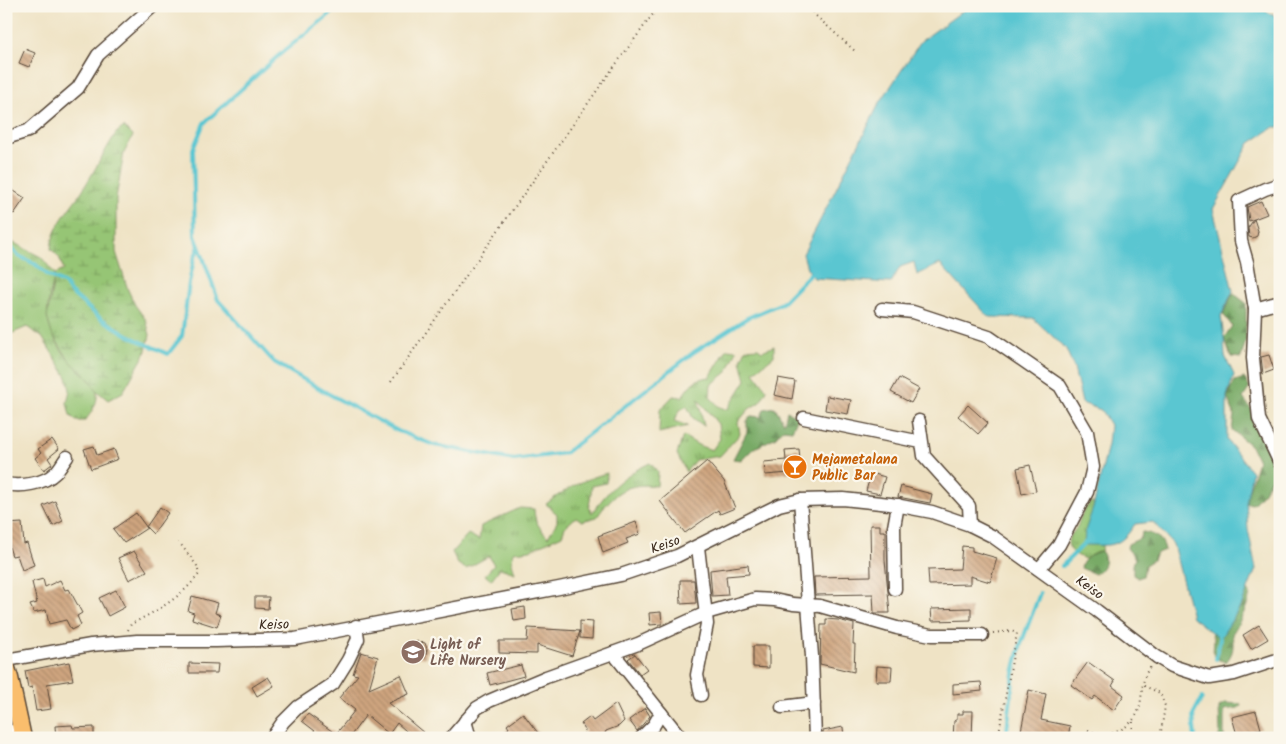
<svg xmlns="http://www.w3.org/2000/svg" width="1286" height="744" font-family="Kalam,sans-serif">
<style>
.grass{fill:url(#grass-tufts);stroke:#687849}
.forest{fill:url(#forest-firs);stroke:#5a6a42}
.wetland{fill:url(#wetland-marsh);stroke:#687849}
.water{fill:#5ac6d1;stroke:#4a7878}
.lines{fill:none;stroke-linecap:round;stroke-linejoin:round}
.stream{stroke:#5ac6d1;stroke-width:4}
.building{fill:url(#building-back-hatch)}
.minor-casing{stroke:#564637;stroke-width:15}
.major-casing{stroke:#564637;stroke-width:19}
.path{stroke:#564637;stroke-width:2;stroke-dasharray:1 4;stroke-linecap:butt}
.minor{stroke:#fff;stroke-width:12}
.major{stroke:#fabe6d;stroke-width:16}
.labels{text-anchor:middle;stroke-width:4.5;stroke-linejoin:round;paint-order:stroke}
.food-label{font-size:14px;font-weight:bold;fill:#c56008;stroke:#fbf7ec;text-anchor:start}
.street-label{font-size:14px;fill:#3b2a1e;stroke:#fbf7ec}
.education-label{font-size:14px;font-weight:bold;fill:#785e54;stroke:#fbf7ec;text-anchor:start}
</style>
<defs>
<pattern id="grass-tufts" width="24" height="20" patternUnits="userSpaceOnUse" patternTransform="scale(1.25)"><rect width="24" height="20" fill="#96c574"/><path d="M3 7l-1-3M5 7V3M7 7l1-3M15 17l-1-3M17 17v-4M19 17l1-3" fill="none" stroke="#7ca05f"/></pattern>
<pattern id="forest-firs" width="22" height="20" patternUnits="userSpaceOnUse" patternTransform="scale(1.25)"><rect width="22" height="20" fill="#78aa66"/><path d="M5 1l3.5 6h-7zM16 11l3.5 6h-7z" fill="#648b53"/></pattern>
<pattern id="wetland-marsh" width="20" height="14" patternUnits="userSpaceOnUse" patternTransform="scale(1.25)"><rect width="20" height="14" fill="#96c574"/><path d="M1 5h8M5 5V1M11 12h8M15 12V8" fill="none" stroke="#7ca05f"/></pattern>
<pattern id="building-back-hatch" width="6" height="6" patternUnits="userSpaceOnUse" patternTransform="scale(1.25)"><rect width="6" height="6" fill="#cfa57f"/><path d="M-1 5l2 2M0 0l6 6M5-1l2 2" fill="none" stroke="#a98767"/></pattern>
</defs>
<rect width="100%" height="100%" fill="#fbf7ec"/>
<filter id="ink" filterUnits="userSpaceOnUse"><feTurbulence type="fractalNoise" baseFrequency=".02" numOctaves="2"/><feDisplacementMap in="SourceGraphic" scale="10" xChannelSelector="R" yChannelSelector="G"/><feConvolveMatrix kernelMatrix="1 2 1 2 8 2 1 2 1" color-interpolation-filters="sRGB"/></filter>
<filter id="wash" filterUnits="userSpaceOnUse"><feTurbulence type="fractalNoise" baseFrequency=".0096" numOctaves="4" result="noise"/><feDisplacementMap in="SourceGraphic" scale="20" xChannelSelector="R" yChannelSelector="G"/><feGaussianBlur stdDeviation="1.12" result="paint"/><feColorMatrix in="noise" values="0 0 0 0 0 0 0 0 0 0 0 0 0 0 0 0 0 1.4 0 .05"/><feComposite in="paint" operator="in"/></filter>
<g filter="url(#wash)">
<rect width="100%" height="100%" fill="#efe3c5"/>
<g class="grass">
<path d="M14 243 41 257 55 274C53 285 45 309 48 320 51 335 60 349 70 361 92 384 110 389 85 421H76L70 415 67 403 70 390 67 377 42 337 27 327 8 335 6 341V308L10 299 6 290V245Z"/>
<path d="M774 346V356L754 372 767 390 760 402 749 409 738 422 740 434 720 456 695 460 686 472 677 454 683 436 700 446 712 450 720 439 718 424 698 399 704 426 693 418 687 406 680 410 674 421 688 426 659 433 660 410 673 396 682 397C691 383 694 379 710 377L727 349 737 350 727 372 711 385 710 397 718 406 727 410 746 380 741 360 746 349 758 348 762 351Z"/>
<path d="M650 463 658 472 657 486C627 482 614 492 597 517L582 521 576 517 565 527 562 535 530 550 513 552 512 563 515 573 500 568 491 580 485 575 494 565 489 556 466 569 458 564 452 552 468 534 479 540 481 526 520 508 534 509C534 521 540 529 548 537L557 522V514L546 504C564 490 584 479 607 473L606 483 592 486 589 507 592 513C609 489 623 475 650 463Z"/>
<path d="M1090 503H1094L1093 508 1103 542 1101 551 1085 559C1077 556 1065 549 1069 539 1071 534 1076 530 1078 525 1081 516 1083 510 1090 503Z"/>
</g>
<g class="forest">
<path d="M1233 293 1246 303V340L1241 358 1231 357 1224 338 1232 326 1223 314Z"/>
<path d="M1244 378 1250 387 1243 398 1252 410 1253 422 1271 458 1272 477 1264 492 1253 504 1245 503 1258 461 1251 446 1232 430 1234 415 1227 396 1235 381Z"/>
<path d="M775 407 784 423 787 411 798 417 792 430 783 429 776 437 753 449 742 460 733 459 747 432V421L751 416 761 417 764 409Z"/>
<path d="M1142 532C1154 533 1163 538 1165 550 1159 552 1155 553 1153 560L1145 565 1143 576 1138 578 1133 575V565L1135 558 1127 548 1128 544 1141 538Z"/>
<path d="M1101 551C1108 559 1104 569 1095 574L1081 568C1082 559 1093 553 1101 551Z"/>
<path d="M1245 587 1250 593C1249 604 1239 624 1232 634 1234 645 1234 653 1226 662L1219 660 1213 654 1214 639 1212 635 1214 631Z"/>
<path d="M1225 703 1240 704 1241 706 1238 708 1224 710V738H1218L1220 733 1219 707Z"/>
</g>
<path class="wetland" d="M124 127 133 136 124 153 116 198V252L128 290 135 305 146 320 150 335 145 354 123 392 108 400 97 391 90 380 70 361 52 334 47 317 55 274 64 270 59 257 51 249C53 226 69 210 82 191 94 172 104 152 116 133Z"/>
<path class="water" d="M972 6H1255L1280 18V127H1274L1250 143 1213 209 1233 291 1221 316 1224 338 1225 356 1234 375 1227 396V440L1252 472 1246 503 1248 529 1256 569 1242 604 1220 639 1192 617 1173 544 1153 522 1135 524C1119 549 1111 545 1084 545L1085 531 1093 508 1108 445 1110 425 1101 410 1082 403 1074 368 1066 349 1033 318 989 317 940 264 917 275 914 262 900 267 891 283 814 278 807 268 803 254 879 104 921 41 964 10Z"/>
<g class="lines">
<g class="stream">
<path d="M6 243 19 256 35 264 48 275 65 284 70 292 100 318 133 338 168 354 182 336 189 283 194 259 199 246 195 236 193 149 204 123 278 56 340 6"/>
<path d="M199 246 218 300 274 362 327 393 398 431 434 445 514 460 565 453 694 352 747 318 782 303 811 273 814 272"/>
<path d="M1062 566 1087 541"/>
<path d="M1216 659 1220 639 1219 635"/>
<path d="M1006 738 1014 673 1021 644 1040 593"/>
<path d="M1195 738 1193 715 1202 698"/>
</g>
</g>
<g id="blocks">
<g class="building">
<path d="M25 49 35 53 29 67 19 63Z"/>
<path d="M6 186 25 198 14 214 6 209Z"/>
<path d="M1261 201 1267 214 1249 221 1247 207Z"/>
<path d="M1254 219 1258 231 1257 236 1253 238 1249 237 1248 228Z"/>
<path d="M1269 355 1274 370 1263 374 1261 357Z"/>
<path d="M778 378 795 381 792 399 774 395Z"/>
<path d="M899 378 919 389 911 403 891 392Z"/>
<path d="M827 396 851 400 848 414 825 410Z"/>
<path d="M968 405 988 423 978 434 958 416Z"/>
<path d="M52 439 59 449 48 458 52 464 44 470 35 458 41 453 38 449Z"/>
<path d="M94 446 97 455 114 449 118 459 91 469 84 449Z"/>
<path d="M799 449 801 472 765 475 764 462 786 460 785 450Z"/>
<path d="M707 461 724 481 735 508 720 514 718 510 685 533 660 501Z"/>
<path d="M1030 465 1036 491 1022 494 1017 468Z"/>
<path d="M871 473 885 477 880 494 866 491Z"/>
<path d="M901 486 932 494 930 503 898 497Z"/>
<path d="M55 501 63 521 53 526 43 506Z"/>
<path d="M160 507 168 513 153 534 146 527Z"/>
<path d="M136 513 147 528 124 543 113 529Z"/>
<path d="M636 522 640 534 626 539 628 543 603 553 598 536Z"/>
<path d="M22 523 24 544 27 543 34 565 22 570 17 555 12 556 6 537V524Z"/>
<path d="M870 525H880V531H885V560L890 613H874L873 594 815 595 814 577 871 576Z"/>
<path d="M962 546 972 547V551L997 558 990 582 970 576V584L929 585 928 570 960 569Z"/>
<path d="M134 551 147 571 129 580 118 558Z"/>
<path d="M748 565 749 574 726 576 728 595 712 596 710 570Z"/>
<path d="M43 579 45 587 60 580 65 590 69 589 82 613 77 616 81 625 71 630 66 620 49 624 46 610 34 613 30 605 37 603 32 582Z"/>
<path d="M680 580H694L696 603 681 604Z"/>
<path d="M116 590 125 607 108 616 99 598Z"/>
<path d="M192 596 218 603 215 613 221 615 217 627 192 619 194 613 188 611Z"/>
<path d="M255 597H269L268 609 255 608Z"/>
<path d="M525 607 526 619 514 621 512 609Z"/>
<path d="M971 608V620L932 621 931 609Z"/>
<path d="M661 612 662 624 650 625 649 613Z"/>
<path d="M826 619 838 620 854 624 853 644H855L854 672 820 664 821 625H826Z"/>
<path d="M580 621 593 622 592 639 580 638Z"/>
<path d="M1259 625 1268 639 1251 649 1243 635Z"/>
<path d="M528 628 580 631 572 656 537 645V654L499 653V641H527Z"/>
<path d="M416 641 425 643 427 649 425 658 413 656Z"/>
<path d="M753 646H769V668L753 667Z"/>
<path d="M361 652 378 657 369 689 401 675 409 694 388 703 430 738H414L397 723 389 734 366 715 349 738H311L315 731 302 721 308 714 336 734 355 710 339 698 358 675 353 674Z"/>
<path d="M635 654 647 669 640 674 628 659Z"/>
<path d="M69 662 73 680 47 684 51 709 36 711 32 687 28 688 25 671Z"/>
<path d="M1088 662 1115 681 1112 686 1124 695 1114 710 1095 696 1092 700 1071 685Z"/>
<path d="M189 663 218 664 217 673H189Z"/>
<path d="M521 665 524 676 490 685 487 673Z"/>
<path d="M877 666 892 667 891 681H876Z"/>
<path d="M268 677 274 686 257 696 252 687Z"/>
<path d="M981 682 982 691 953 694V684Z"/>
<path d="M1029 690 1046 694 1041 720 1070 726 1068 738H1053L1021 731Z"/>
<path d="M616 704 624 721 619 726 606 731 603 738H583L585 730 581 724 590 717 593 721Z"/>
<path d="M645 708 650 716 637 731 629 720Z"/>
<path d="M963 711H973L972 738H953L954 721 957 719V714H963Z"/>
<path d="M1256 711 1261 729 1237 735 1232 717Z"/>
<path d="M523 713 531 724 542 738H509L505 732 509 728 507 725Z"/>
<path d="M72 725 73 728 94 727V738H56L55 726Z"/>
<path d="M843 727 844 738H823V731Z"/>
</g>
</g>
</g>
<g filter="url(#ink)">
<use href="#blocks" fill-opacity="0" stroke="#564637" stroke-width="1"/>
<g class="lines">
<defs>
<g id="minor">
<path d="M6 138 28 131 78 88 98 55 153 6"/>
<path d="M1280 184 1265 189 1239 201 1241 241 1247 262 1255 309 1253 358 1259 419 1280 463"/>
<path d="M882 309 913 312 989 337 1060 386 1087 432 1093 467 1087 492 1059 545 1039 569"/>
<path d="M1255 309 1280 302"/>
<path d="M804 418 921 442"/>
<path d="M919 421 924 456 969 506 970 525"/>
<path d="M6 484C21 487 44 484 55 473 60 469 63 462 67 457"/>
<path d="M800 500 812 656 815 738"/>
<path d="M698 547 707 624 697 675 701 695"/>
<path d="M895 589 894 527 898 505"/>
<path d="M613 653 661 713 654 725 641 738"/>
<path d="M6 660 91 645 137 641H216L295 639 559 588 621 575 677 556 779 505 800 500 843 499 890 504 932 512 970 525 992 536 1097 611 1157 657 1172 666 1209 678 1234 674 1280 659"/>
<path d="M782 707 814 703"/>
<path d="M661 713 681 738"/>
<path d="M465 721 470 738"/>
<path d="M6 732 21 730"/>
<path d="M272 738 283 722 298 707 333 684 348 660 358 639 356 626"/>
<path d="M451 738 477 708 489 701 546 677 638 644 706 613 755 599 774 600 793 604 820 606 897 628 931 635H982"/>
</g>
<path id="major" d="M6 665 10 678 23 738"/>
</defs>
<use href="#minor" class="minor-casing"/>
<use href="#major" class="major-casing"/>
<g class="path">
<path d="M805 6 856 52"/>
<path d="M391 382 608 75 659 6"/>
<path d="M128 630 131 624C157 611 182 597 199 574L197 566 179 542"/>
<path d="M993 633 1011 631 1017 633 998 738"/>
<path d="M1144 686 1160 693 1165 706 1160 738"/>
<path d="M1088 730C1098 735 1107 736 1118 731 1152 715 1134 688 1150 667"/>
<path d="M1132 738 1133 720"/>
</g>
<use href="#minor" class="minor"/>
<use href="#major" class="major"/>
</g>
</g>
<defs>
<symbol id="bar-disc" viewBox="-11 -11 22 22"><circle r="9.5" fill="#e8710a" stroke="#fbf7ec"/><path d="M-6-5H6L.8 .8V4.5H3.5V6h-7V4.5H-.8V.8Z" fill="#fff"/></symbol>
<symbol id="school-disc" viewBox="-11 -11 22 22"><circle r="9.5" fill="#8d6e63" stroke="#fbf7ec"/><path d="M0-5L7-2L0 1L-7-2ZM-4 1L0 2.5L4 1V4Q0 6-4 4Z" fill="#fff"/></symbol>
</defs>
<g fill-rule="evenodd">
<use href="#bar-disc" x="781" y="453" width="28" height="28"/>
<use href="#school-disc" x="399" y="638" width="28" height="28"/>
</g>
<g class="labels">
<g class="food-label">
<text x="812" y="464">Mejametalana<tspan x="812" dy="16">Public Bar</tspan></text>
</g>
<g class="street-label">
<text transform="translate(665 544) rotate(-20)" y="5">Keiso</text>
<text transform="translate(1090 587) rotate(36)" y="5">Keiso</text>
<text transform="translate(274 624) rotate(-2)" y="5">Keiso</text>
</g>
<g class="education-label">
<text x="430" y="649">Light of<tspan x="430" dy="16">Life Nursery</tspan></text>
</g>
</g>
<rect width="1286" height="744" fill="none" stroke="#fbf7ec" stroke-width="25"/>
</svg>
